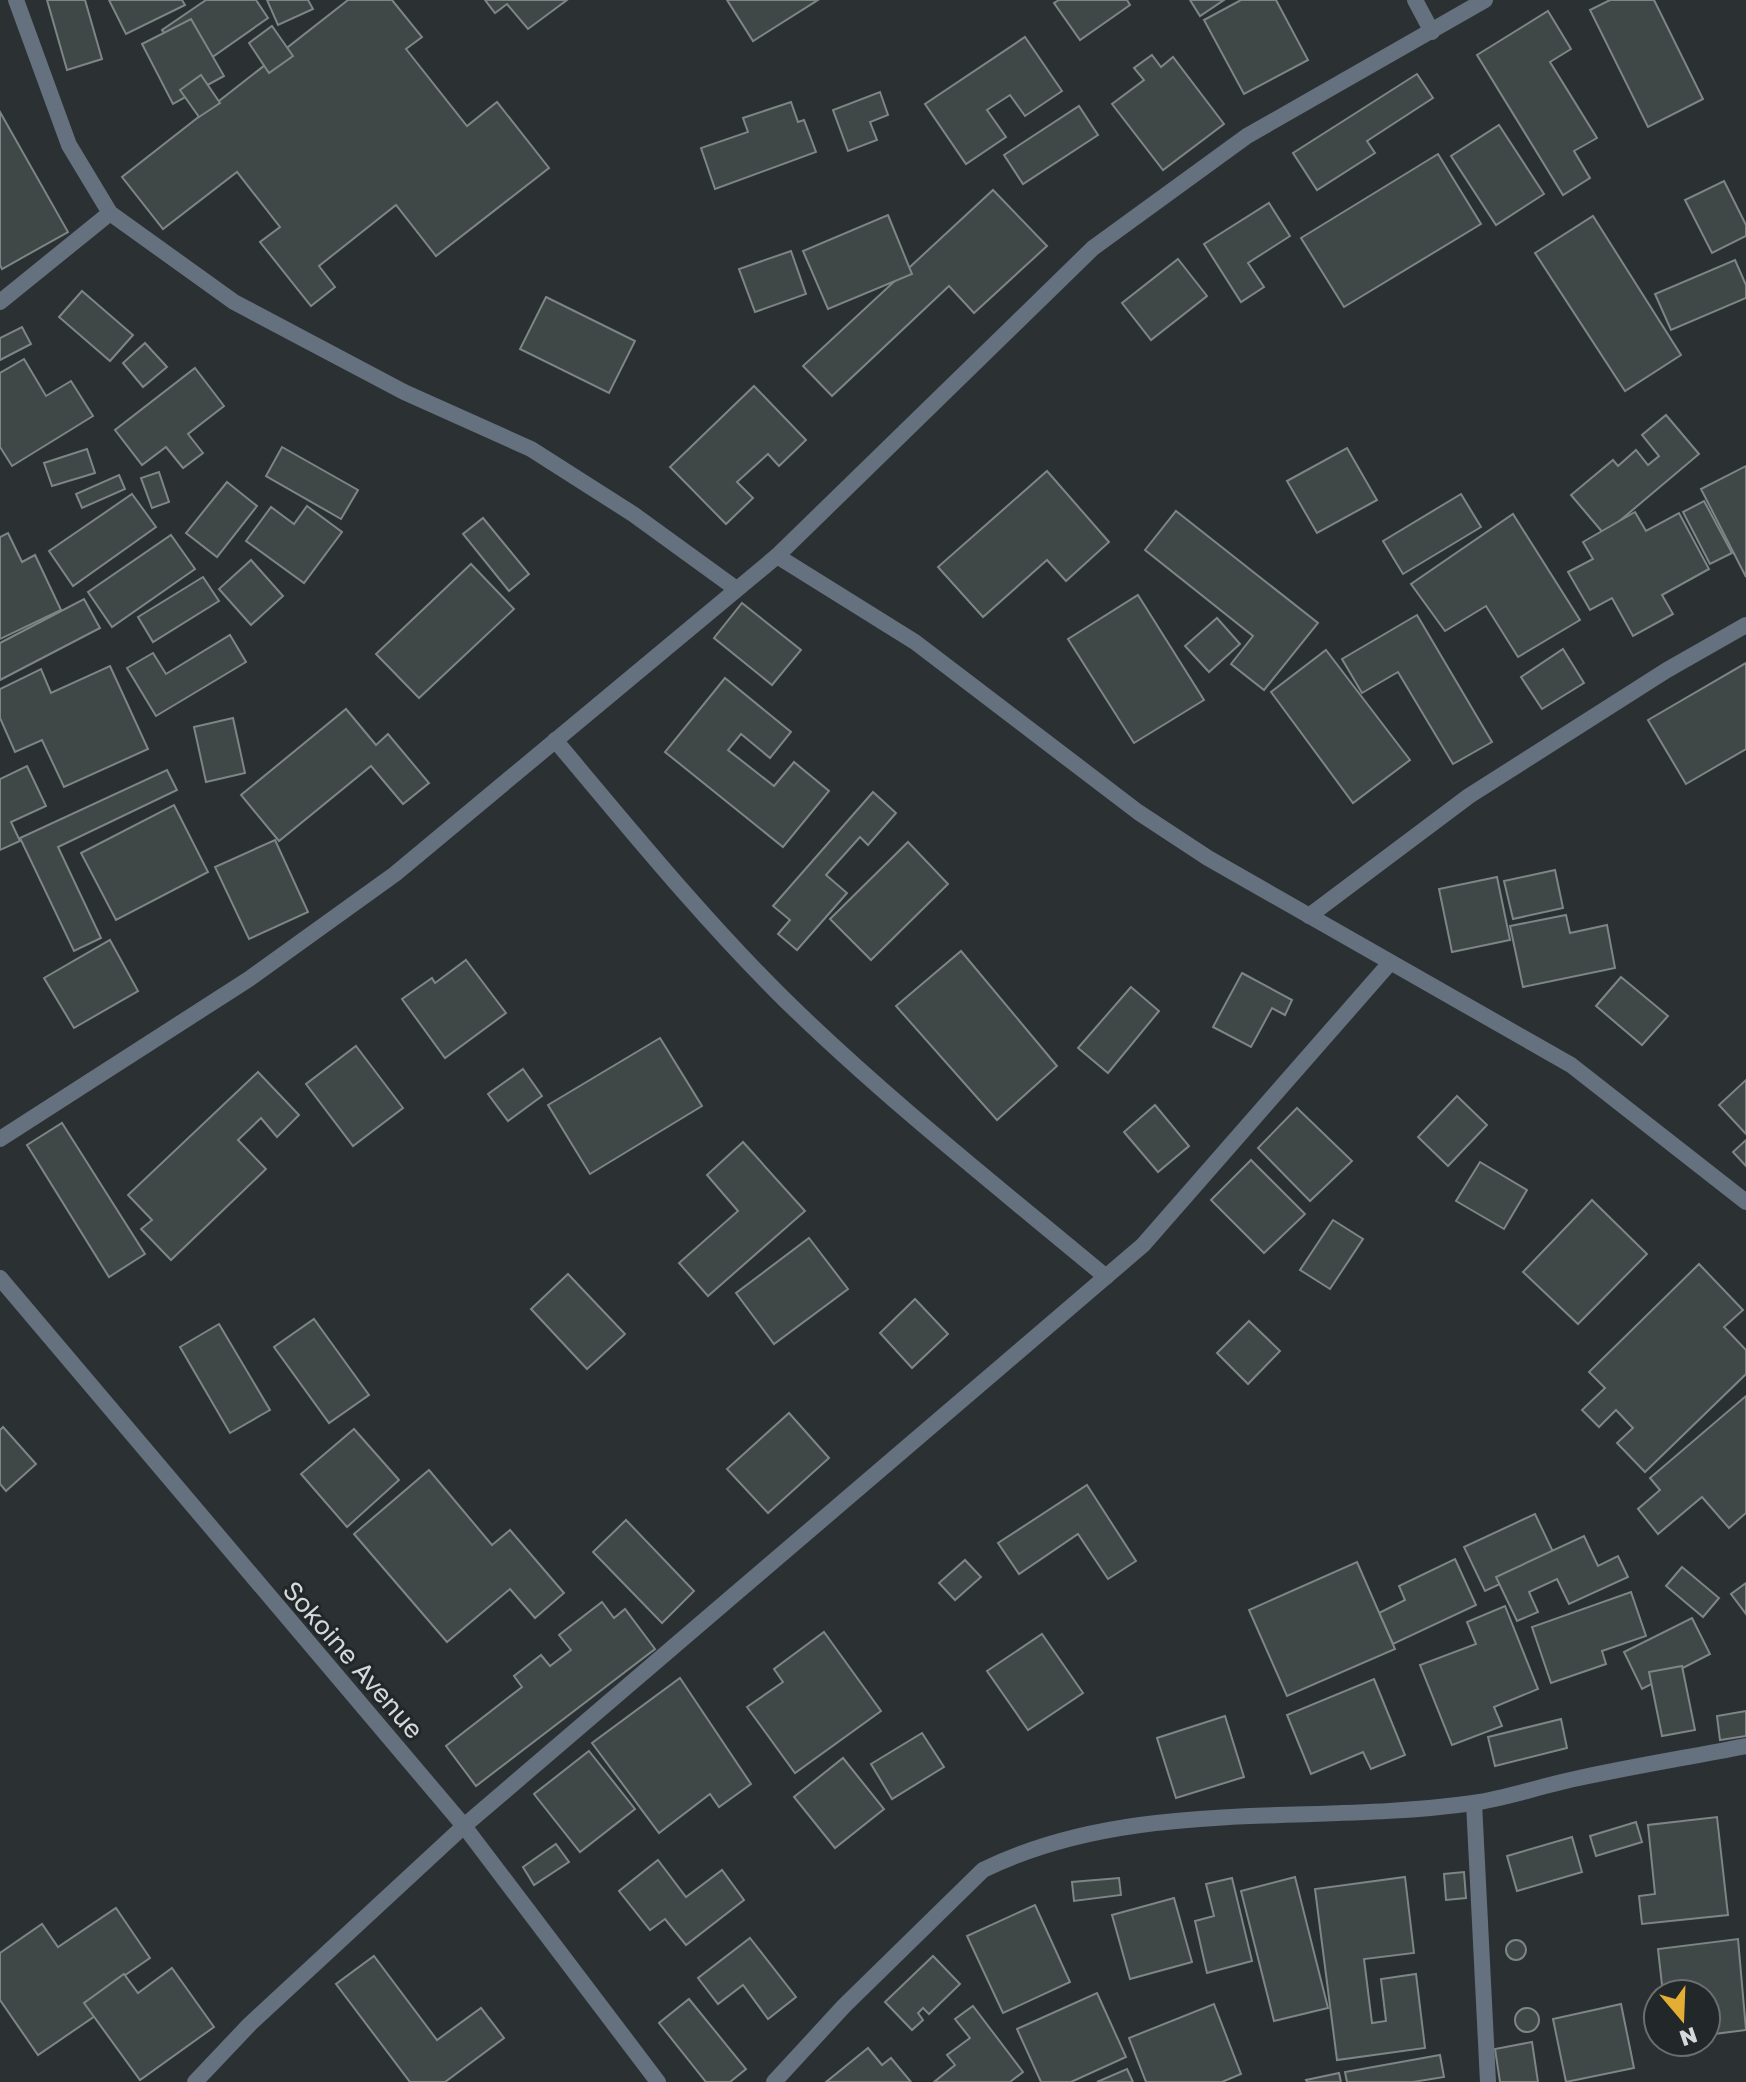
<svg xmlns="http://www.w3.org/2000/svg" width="1746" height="2082" font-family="'Golos Text',sans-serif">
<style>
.building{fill:#404747;stroke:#7e8585;stroke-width:2}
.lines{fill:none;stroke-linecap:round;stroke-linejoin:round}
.minor{stroke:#65717f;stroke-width:16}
.tertiary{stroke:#65717f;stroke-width:16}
.labels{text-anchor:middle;stroke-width:6;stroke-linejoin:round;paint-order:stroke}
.street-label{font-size:26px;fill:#d5d9db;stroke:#222729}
</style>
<rect width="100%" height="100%" fill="#2b3133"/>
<g class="building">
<path d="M47 0H85L102 59 67 70Z"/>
<path d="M109 0H182L185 5 126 34Z"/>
<path d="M206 0H256L268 18 191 72 162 30Z"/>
<path d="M267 0H308L313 9 278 25Z"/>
<path d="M348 0H392L422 37 406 49 467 126 497 102 549 168 436 256 396 205 319 266 335 287 311 306 260 242 280 227 237 172 163 229 122 177Z"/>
<path d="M485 0H567L528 29 507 4 495 13Z"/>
<path d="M727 0H818L753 41Z"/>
<path d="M1059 0H1127L1130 5 1080 40 1054 3Z"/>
<path d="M1190 0H1224L1200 16Z"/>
<path d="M1241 0H1276L1308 60 1244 94 1204 20Z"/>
<path d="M1610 0H1654L1703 99 1648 127 1590 10Z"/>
<path d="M1548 11 1571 49 1550 62 1597 138 1574 151 1590 178 1563 195 1477 55Z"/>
<path d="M191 19 224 76 173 104 142 44Z"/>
<path d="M272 26 293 56 269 73 249 43Z"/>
<path d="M1025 37 1062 91 1025 116 1010 95 987 110 1006 137 966 164 925 104Z"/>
<path d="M1152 55 1161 67 1173 57 1224 124 1163 170 1112 104 1144 80 1134 68Z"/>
<path d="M1417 74 1433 98 1367 141 1375 153 1317 190 1293 153Z"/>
<path d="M201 75 220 103 199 117 180 90Z"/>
<path d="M880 92 888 115 870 122 877 140 848 151 833 110Z"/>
<path d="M791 102 798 122 804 120 816 152 715 189 701 148 748 132 743 118Z"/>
<path d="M1079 106 1098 135 1023 184 1004 155Z"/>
<path d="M0 112 68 232 2 269 0 265Z"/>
<path d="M1499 125 1544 194 1496 225 1451 156Z"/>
<path d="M1438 154 1481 224 1344 307 1301 238Z"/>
<path d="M1724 181 1746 225V236L1712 253 1685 200Z"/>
<path d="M993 190 1047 246 974 313 949 286 832 396 803 366Z"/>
<path d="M1269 203 1290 236 1248 263 1264 287 1241 302 1204 244Z"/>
<path d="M888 215 912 274 828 309 803 251Z"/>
<path d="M1593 216 1681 355 1625 391 1535 253Z"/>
<path d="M791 251 806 294 755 312 739 269Z"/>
<path d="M1178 259 1207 296 1151 340 1122 303Z"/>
<path d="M1735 260 1746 285V298L1671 330 1655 294Z"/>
<path d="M82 291 133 335 110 361 59 317Z"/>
<path d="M546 297 635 341 609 393 520 349Z"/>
<path d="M22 327 31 344 0 360V338Z"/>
<path d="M145 343 167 367 143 387 123 363Z"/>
<path d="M24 359 46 396 71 381 93 416 12 466 0 447V373Z"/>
<path d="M195 368 224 406 188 434 203 453 183 468 166 447 142 465 115 430Z"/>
<path d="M754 386 806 440 779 466 768 454 737 482 753 498 726 524 670 467Z"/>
<path d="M1666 415 1699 454 1604 534 1571 495 1613 460 1618 466 1636 450 1648 465 1659 456 1642 435Z"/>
<path d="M282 447 358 490 341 519 266 476Z"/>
<path d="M1347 448 1377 500 1317 533 1287 481Z"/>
<path d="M87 449 95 473 52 486 44 463Z"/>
<path d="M1746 466V577L1701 489Z"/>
<path d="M1047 471 1109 542 1066 581 1047 560 983 617 938 567Z"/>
<path d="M159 472 169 502 152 508 141 478Z"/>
<path d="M119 475 125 489 82 508 76 494Z"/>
<path d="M227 482 257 506 217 557 186 533Z"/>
<path d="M132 494 156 527 73 586 49 551Z"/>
<path d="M1461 494 1481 527 1403 574 1383 541Z"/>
<path d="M1704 501 1732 553 1710 564 1683 512Z"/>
<path d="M307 506 342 532 304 583 246 541 271 507 294 524Z"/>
<path d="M1176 511 1318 623 1264 690 1231 664 1253 636 1145 550Z"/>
<path d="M1635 512 1646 531 1679 513 1709 569 1662 595 1673 614 1633 636 1612 598 1590 610 1568 572 1593 559 1583 542Z"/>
<path d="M1513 514 1580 620 1518 657 1486 606 1445 631 1411 584Z"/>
<path d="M483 518 529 574 509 591 463 534Z"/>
<path d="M8 533 22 562 35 555 61 610 0 639V537Z"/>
<path d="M171 535 195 569 112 627 88 592Z"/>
<path d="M251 560 283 596 251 625 219 589Z"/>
<path d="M471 564 514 609 419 698 376 654Z"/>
<path d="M203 577 219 601 153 642 138 617Z"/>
<path d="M1138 595 1204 700 1134 743 1068 639Z"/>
<path d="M84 599 100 628 0 680V643Z"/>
<path d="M742 603 801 650 772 685 714 638Z"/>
<path d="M1417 615 1492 742 1453 764 1398 672 1362 693 1342 659Z"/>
<path d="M1217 618 1240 644 1209 672 1185 646Z"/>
<path d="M230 635 246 662 156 716 127 668 153 653 166 674Z"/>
<path d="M1563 649 1584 683 1542 709 1521 677Z"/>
<path d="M1326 650 1410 760 1353 803 1271 692Z"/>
<path d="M1746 663V749L1686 784 1648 720Z"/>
<path d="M110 666 148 749 64 787 42 740 15 752 0 718V689L41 669 51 693Z"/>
<path d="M725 678 791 732 770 758 741 734 728 750 774 786 794 762 829 791 783 847 665 752Z"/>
<path d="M346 709 376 745 388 734 429 783 403 804 371 766 279 841 241 795Z"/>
<path d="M233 718 245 773 206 782 194 727Z"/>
<path d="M27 766 46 806 11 822 20 841 0 850V779Z"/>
<path d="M167 770 177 790 58 847 101 938 74 951 20 838Z"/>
<path d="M873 792 896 813 868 845 860 837 826 875 847 893 797 950 778 934 790 920 773 906Z"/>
<path d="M174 805 208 872 116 920 81 853Z"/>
<path d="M275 840 308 912 249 939 215 867Z"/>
<path d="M908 842 948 884 871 960 830 919Z"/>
<path d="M1555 870 1563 908 1513 919 1504 881Z"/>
<path d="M1497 877 1510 940 1452 952 1439 889Z"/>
<path d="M1566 915 1570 933 1607 925 1615 968 1523 987 1510 926Z"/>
<path d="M110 940 138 991 74 1028 44 978Z"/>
<path d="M961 951 1057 1066 997 1120 896 1006Z"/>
<path d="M466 960 506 1013 445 1058 402 999 432 978 435 983Z"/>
<path d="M1242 973 1292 1000 1285 1015 1272 1008 1251 1047 1213 1027Z"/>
<path d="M1621 977 1668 1016 1642 1045 1596 1006Z"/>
<path d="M1131 987 1159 1011 1108 1073 1078 1048Z"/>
<path d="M660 1038 702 1106 590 1174 548 1105Z"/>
<path d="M356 1046 403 1108 353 1146 306 1084Z"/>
<path d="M523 1069 542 1096 508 1121 488 1094Z"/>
<path d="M258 1072 299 1115 277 1137 261 1118 238 1140 266 1169 171 1260 141 1229 152 1220 128 1195Z"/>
<path d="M1746 1080V1134L1719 1105Z"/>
<path d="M1457 1096 1487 1125 1448 1166 1418 1137Z"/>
<path d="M1155 1105 1189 1146 1158 1172 1124 1132Z"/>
<path d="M1297 1108 1352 1161 1310 1201 1258 1148Z"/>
<path d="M62 1123 145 1254 109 1277 27 1145Z"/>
<path d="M1746 1140V1166L1733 1152Z"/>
<path d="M743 1142 805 1211 708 1296 679 1263 738 1211 707 1175Z"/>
<path d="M1251 1160 1305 1214 1264 1253 1211 1200Z"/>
<path d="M1480 1162 1527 1190 1504 1229 1456 1201Z"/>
<path d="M1592 1200 1647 1254 1578 1324 1523 1272Z"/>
<path d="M1333 1220 1363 1239 1330 1289 1300 1270Z"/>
<path d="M809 1238 848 1289 774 1344 736 1293Z"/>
<path d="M1699 1264 1743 1310 1724 1327 1746 1350V1374L1645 1472 1617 1443 1633 1428 1616 1410 1599 1427 1582 1410 1605 1388 1589 1372Z"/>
<path d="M568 1274 625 1334 587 1369 531 1309Z"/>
<path d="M915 1299 948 1334 912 1368 880 1333Z"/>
<path d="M314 1319 369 1395 329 1423 274 1347Z"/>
<path d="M1249 1321 1280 1351 1248 1384 1217 1353Z"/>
<path d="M219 1324 270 1410 230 1433 180 1347Z"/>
<path d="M1746 1396V1513L1729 1528 1702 1497 1658 1534 1638 1509 1660 1490 1650 1478Z"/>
<path d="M789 1413 829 1458 768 1513 727 1469Z"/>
<path d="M3 1427 36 1464 6 1491 0 1484V1430Z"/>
<path d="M354 1429 399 1480 347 1527 301 1474Z"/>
<path d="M429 1470 492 1545 510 1530 564 1593 535 1618 510 1589 447 1642 354 1534Z"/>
<path d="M1087 1485 1136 1561 1108 1579 1078 1534 1019 1574 998 1543Z"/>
<path d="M1535 1514 1556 1558 1485 1591 1464 1547Z"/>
<path d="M626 1520 694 1591 662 1623 593 1552Z"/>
<path d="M1584 1536 1598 1566 1618 1556 1628 1577 1569 1604 1557 1579 1529 1592 1538 1612 1517 1621 1496 1577Z"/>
<path d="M1455 1559 1476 1605 1393 1644 1379 1613 1405 1600 1399 1586Z"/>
<path d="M965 1560 981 1577 955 1600 939 1583Z"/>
<path d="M1357 1562 1395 1649 1287 1696 1249 1610Z"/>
<path d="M1682 1567 1719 1598 1703 1617 1666 1586Z"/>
<path d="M1746 1583V1614L1731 1594Z"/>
<path d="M1631 1592 1646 1636 1602 1651 1606 1664 1551 1683 1532 1627Z"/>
<path d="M602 1602 614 1618 625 1609 655 1649 476 1786 446 1746 522 1687 514 1676 541 1655 550 1666 571 1650 559 1635Z"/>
<path d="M1505 1606 1538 1689 1494 1707 1502 1726 1452 1745 1420 1665 1476 1644 1467 1622Z"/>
<path d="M1692 1618 1710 1654 1642 1689 1624 1652Z"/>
<path d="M824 1632 881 1711 795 1773 747 1707 783 1682 774 1669Z"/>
<path d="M1042 1634 1083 1693 1028 1730 987 1671Z"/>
<path d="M1682 1666 1695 1730 1662 1736 1649 1672Z"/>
<path d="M680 1678 751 1784 719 1807 710 1794 659 1833 592 1743Z"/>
<path d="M1374 1679 1405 1755 1371 1769 1363 1752 1311 1774 1287 1715Z"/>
<path d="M1746 1711V1736L1720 1740 1717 1716Z"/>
<path d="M1225 1716 1244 1777 1176 1798 1157 1738Z"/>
<path d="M1561 1719 1567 1748 1495 1766 1488 1737Z"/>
<path d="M922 1733 944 1767 892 1799 871 1764Z"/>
<path d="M589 1751 635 1809 580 1852 534 1794Z"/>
<path d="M843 1758 884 1809 835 1848 794 1797Z"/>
<path d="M1717 1817 1728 1915 1642 1924 1639 1896 1655 1894 1648 1825Z"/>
<path d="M1636 1822 1642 1842 1596 1856 1590 1836Z"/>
<path d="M1572 1837 1582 1872 1517 1891 1507 1856Z"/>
<path d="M556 1844 569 1862 534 1885 523 1867Z"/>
<path d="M658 1860 686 1897 722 1870 744 1900 686 1945 665 1919 650 1930 619 1891Z"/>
<path d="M1464 1872 1466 1898 1446 1900 1444 1874Z"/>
<path d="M1295 1877 1328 2008 1274 2021 1241 1891Z"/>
<path d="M1405 1877 1414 1953 1364 1959 1372 2023 1386 2021 1381 1979 1416 1974 1425 2048 1337 2060 1315 1889Z"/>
<path d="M1119 1878 1121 1895 1074 1901 1072 1882Z"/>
<path d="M1232 1878 1252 1961 1207 1973 1195 1921 1214 1916 1206 1884Z"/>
<path d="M1174 1898 1192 1962 1130 1979 1112 1915Z"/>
<path d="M1035 1905 1070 1982 1003 2013 967 1936Z"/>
<path d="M116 1908 150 1958 89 2000 98 2014 38 2055 0 2000V1953L42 1924 58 1947Z"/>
<path d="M750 1938 796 1997 768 2019 743 1985 718 2004 698 1978Z"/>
<path d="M1738 1939 1746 2030 1706 2035V1994H1663L1658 1949Z"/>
<circle cx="1516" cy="1950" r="10"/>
<path d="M374 1956 437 2040 481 2008 504 2038 445 2082H410L336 1984Z"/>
<path d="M933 1956 960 1984 929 2014 923 2008 918 2013 923 2020 912 2030 885 2002Z"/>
<path d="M172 1968 214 2027 140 2080 84 2003 124 1974 138 1993Z"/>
<path d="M1097 1993 1126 2057 1071 2082H1041L1017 2029Z"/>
<path d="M689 1999 746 2069 730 2082H706L659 2023Z"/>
<path d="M1214 2004 1241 2074 1222 2082H1146L1129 2038Z"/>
<path d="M1621 2004 1634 2068 1566 2082 1553 2019Z"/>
<path d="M973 2006 1023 2072 1010 2082H934L955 2065 947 2055 970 2038 955 2019Z"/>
<circle cx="1527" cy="2020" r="12"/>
<path d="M1532 2042 1538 2082H1500L1495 2049Z"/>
<path d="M868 2048 882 2065 891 2058 911 2082H826Z"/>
<path d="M1440 2055 1444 2077 1413 2082H1347L1345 2072Z"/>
<path d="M1127 2069 1133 2082H1097Z"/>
<path d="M1339 2073 1341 2082H1307L1306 2080Z"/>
</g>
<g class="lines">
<g class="minor">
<path d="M16 0 69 145 110 213 234 302 404 392 531 449 633 514 735 588"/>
<path d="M1415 0 1432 32"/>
<path d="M0 302 110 213"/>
<path d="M777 556 915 642 1138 812 1208 858 1571 1065 1746 1202"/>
<path d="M555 740C629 828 702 918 784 999 885 1098 998 1187 1106 1277"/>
<path d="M1309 916 1469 796 1667 670 1746 625"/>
<path d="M0 1139 249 979 395 874 777 556 1093 248 1247 136 1485 0"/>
<path d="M1474 1803 1488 2082"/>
<path d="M195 2082 250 2024 464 1826 1143 1245 1389 964"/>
<path d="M774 2082 844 2006 983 1870C1134 1796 1311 1826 1473 1803 1508 1798 1544 1785 1579 1778 1634 1766 1690 1757 1746 1746"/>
</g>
<path class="tertiary" d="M0 1278 464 1826 658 2082"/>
</g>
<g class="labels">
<g class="street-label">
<text transform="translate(353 1660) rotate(49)" y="9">Sokoine Avenue</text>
</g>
</g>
<g transform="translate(1682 2018) rotate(161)"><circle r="38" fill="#222729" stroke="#6a6e70" stroke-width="2"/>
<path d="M0-6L14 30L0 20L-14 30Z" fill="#e4ae35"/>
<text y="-12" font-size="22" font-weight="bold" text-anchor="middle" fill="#d5d9db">N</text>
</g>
</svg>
